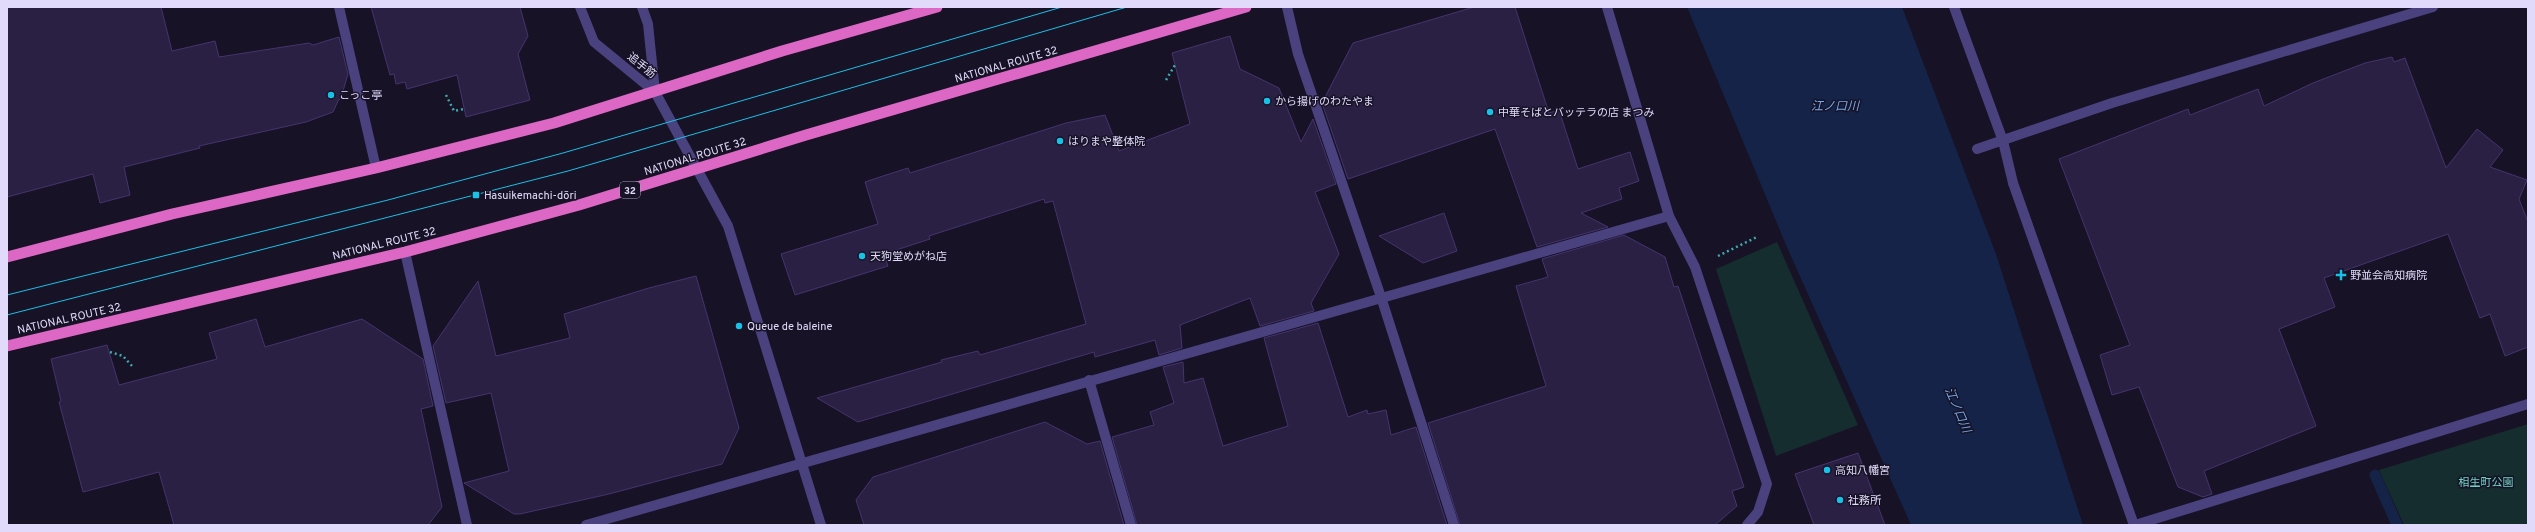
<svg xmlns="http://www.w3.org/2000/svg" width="2535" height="532" font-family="Overpass,'Noto Sans JP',sans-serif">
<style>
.green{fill:#152d2f}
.water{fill:#142347}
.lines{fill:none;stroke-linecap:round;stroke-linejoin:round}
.stream{stroke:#142347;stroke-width:11}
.building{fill:#2a2044;stroke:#45346e}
.path{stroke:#3daaad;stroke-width:2.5;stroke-dasharray:2 3;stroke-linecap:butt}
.minor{stroke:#49427f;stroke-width:10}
.tertiary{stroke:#49427f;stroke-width:10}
.trunk{stroke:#dc67c4;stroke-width:11}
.tram{stroke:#1ac1e7;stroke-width:1}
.poi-dot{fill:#1ac1e7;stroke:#171225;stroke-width:1.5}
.labels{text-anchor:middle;stroke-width:3;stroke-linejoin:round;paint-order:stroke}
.shield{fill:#171225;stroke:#a49ebb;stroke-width:1}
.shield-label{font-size:10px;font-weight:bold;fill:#e1dafb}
.street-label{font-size:11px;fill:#e1dafb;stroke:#171225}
.poi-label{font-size:11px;fill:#e1dafb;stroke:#171225;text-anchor:start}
.park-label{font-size:11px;fill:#6dd4c3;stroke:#171225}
.water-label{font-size:12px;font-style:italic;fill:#73abf0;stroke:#171225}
</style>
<rect width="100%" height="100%" fill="#171225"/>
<g class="green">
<path d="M1777 242 1858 425 1776 456 1716 269Z"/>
<path d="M2528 424V525H2404L2379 470Z"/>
</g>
<path class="water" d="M1687 7H1902L1996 254 2083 525H1911L1786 245Z"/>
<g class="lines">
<path class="stream" d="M2375 475 2397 525"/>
</g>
<g class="building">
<path d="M7 7H161L172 51 215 41 219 57 309 43 313 45 339 37 348 74 341 98 338 101 333 112 306 122 199 146 200 148 124 167 130 195 100 203 93 174 7 197Z"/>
<path d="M371 7H520L528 36 518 54 530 100 466 117 457 75 407 89 405 82 396 84 394 74 390 75Z"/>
<path d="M1474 7H1515L1549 113 1559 110 1578 169 1630 152 1639 181 1619 188 1622 199 1581 213 1608 227 1537 247 1495 129 1348 179 1322 103 1353 43Z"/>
<path d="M1230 36 1240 69 1279 88 1301 142 1313 119 1336 184 1315 192 1339 254 1311 303 1314 311 1260 326 1250 298 1180 325 1182 348 1159 355 1155 340 1095 357 1094 352 858 422 817 398 942 362 941 360 978 351 980 355 1086 324 1053 201 1045 203 1044 199 929 236 930 239 884 254 888 266 795 295 781 254 878 224 865 182 883 176 908 168 910 173 1066 123 1105 115 1119 151 1190 124 1172 53Z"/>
<path d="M2392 57 2394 62 2405 58 2446 168 2477 129 2503 150 2490 167 2527 180 2519 199 2528 222V347L2505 356 2490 314 2480 318 2448 234 2324 278 2335 307 2279 329 2316 426 2204 471 2212 494 2203 497 2178 487 2139 387 2112 395 2100 355 2130 345 2059 159 2188 109 2190 115 2258 89 2264 106 2313 83 2365 63Z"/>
<path d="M1444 213 1457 251 1423 263 1379 236Z"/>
<path d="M1624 235 1665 257 1674 287 1678 286 1744 487 1732 491 1737 506 1715 525H1460L1428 423 1546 386 1516 286 1548 277 1542 259Z"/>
<path d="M696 276 739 428 722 464 609 494 520 514H514L464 483 509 471 491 393 446 403 433 346 478 281 496 356 570 338 564 314 649 288Z"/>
<path d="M256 319 265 347 362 319 423 359 433 406 421 409 442 507 428 525H174L159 472 83 492 59 402 61 401 51 359 107 345 119 385 217 359 209 333Z"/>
<path d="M1318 323 1348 417 1367 410 1368 414 1386 410 1391 435 1416 427 1447 525H1137L1112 437 1154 425 1150 412 1174 403 1163 367 1183 362 1184 383 1203 378 1223 446 1288 426 1264 338Z"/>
<path d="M1045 422 1087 444 1100 441 1124 525H864L856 500 873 477Z"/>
<path d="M1858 453 1885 525H1814L1795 474Z"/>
</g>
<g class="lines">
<g class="path">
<path d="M1166 80 1175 65"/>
<path d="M446 95 454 111 464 109"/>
<path d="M1718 256 1757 237"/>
<path d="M110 352 123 356 132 366"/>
</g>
<g class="minor">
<path d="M339 7 376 168"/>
<path d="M1287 7 1298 54 1381 297 1454 525"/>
<path d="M1607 7 1669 216 1695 267 1767 484 1758 512 1747 525"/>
<path d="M1977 149 2112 103 2433 7"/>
<path d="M2013 183 2134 525"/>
<path d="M405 252 467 525"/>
<path d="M1089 380 1131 525"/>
<path d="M586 525 1669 216"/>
<path d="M2135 525 2528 404"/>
</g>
<g class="tertiary">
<path d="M580 7 594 42 655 92 728 226 821 525"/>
<path d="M642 7 648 24 655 92"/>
<path d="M1954 7 2003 141 2013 183"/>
</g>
<g class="trunk">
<path d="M7 257 172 214 376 168 554 123 782 51 937 7"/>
<path d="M7 346 405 252 579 205 806 135 1246 7"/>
</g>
<g class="tram">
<path d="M7 295 388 200 563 153 1062 7"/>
<path d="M7 315 568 171 1127 7"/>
</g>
</g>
<g class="poi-dot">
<circle cx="331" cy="95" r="4"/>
<circle cx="1267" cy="101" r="4"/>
<circle cx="1490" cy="112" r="4"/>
<circle cx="1060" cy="141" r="4"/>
<rect x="472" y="191" width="8" height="8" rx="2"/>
<circle cx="862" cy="256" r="4"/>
<path d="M2339 269h4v4h4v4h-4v4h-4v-4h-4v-4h4z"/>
<circle cx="739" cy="326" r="4"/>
<circle cx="1827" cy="470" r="4"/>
<circle cx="1840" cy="500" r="4"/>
</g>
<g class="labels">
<rect class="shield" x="620" y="182" width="20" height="16" rx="3"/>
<g class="shield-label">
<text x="630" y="194">32</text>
</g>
<g class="street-label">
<text transform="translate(1006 64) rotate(-16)" y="4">NATIONAL ROUTE 32</text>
<text transform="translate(642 65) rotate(39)" y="4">追手筋</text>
<text transform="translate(695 156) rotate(-17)" y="4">NATIONAL ROUTE 32</text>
<text transform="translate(384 243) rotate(-14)" y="4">NATIONAL ROUTE 32</text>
<text transform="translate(69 318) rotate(-13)" y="4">NATIONAL ROUTE 32</text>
</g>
<g class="poi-label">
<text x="339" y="99">こっこ亭</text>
<text x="1275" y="105">から揚げのわたやま</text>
<text x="1498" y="116">中華そばとバッテラの店 まつみ</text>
<text x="1068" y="145">はりまや整体院</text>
<text x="484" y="199">Hasuikemachi-dōri</text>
<text x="870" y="260">天狗堂めがね店</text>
<text x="2350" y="279">野並会高知病院</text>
<text x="747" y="330">Queue de baleine</text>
<text x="1835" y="474">高知八幡宮</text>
<text x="1848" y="504">社務所</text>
</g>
<g class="park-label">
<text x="2486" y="486">相生町公園</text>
</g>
<g class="water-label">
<text x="1835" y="110">江ノ口川</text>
<text transform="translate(1958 410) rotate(67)" y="4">江ノ口川</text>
</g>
</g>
<rect width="2535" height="532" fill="none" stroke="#e1dafb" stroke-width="16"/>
</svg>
